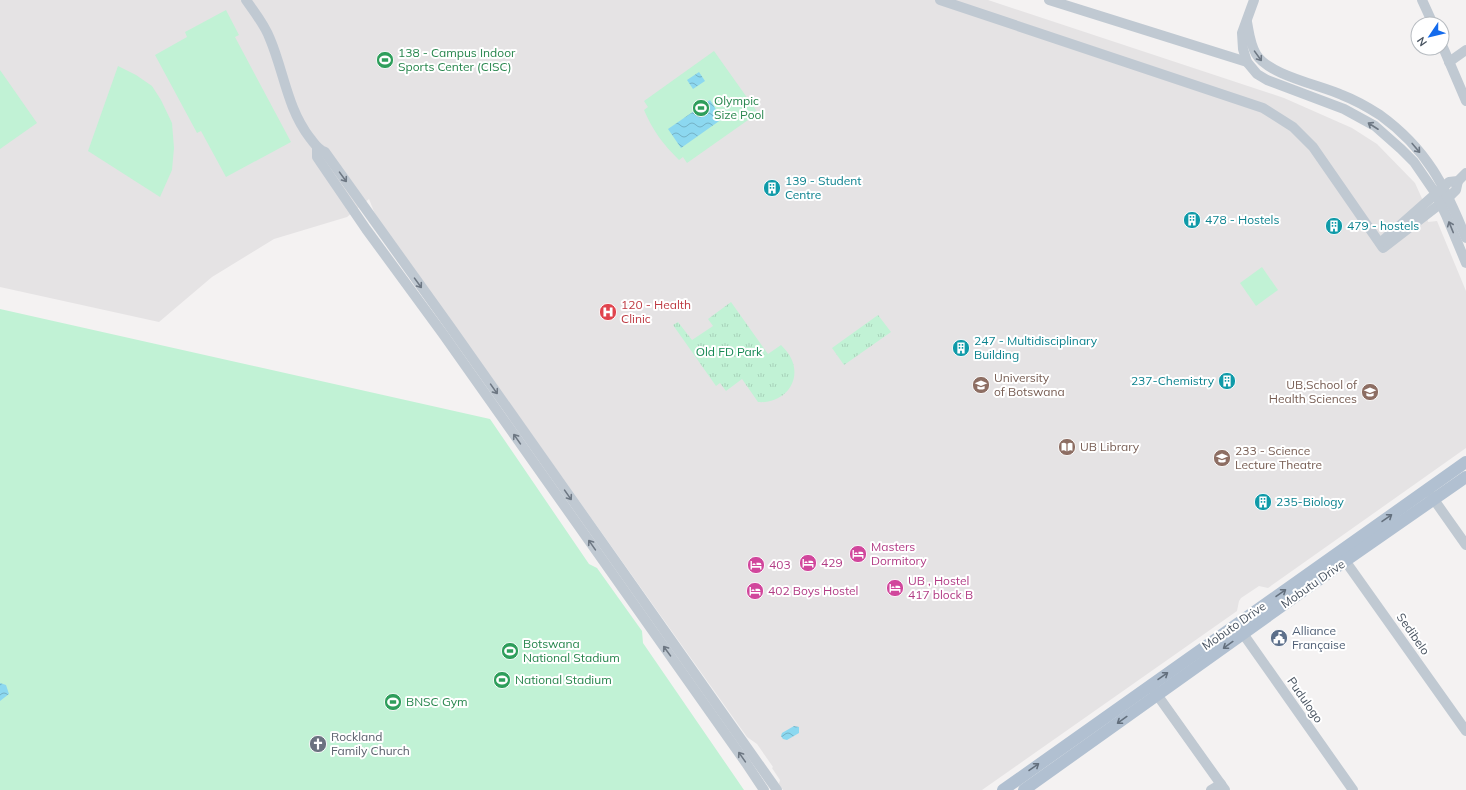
<svg xmlns="http://www.w3.org/2000/svg" width="1466" height="790" font-family="Mulish,sans-serif">
<style>
.education{fill:#e5e3e4}
.park{fill:url(#park-tufts)}
.pitch{fill:#c1f2d5}
.water{fill:url(#water-waves)}
.lines{fill:none;stroke-linecap:round;stroke-linejoin:round}
.minor{stroke:#c0c9d2;stroke-width:10}
.major{stroke:#b1c0d1;stroke-width:12}
.oneway{stroke:#6d7783}
.oneway2{stroke:#636f7d}
.labels{text-anchor:middle;stroke-width:4;stroke-linejoin:round;paint-order:stroke}
.leisure-label{font-size:12px;fill:#27864d;stroke:#fff;text-anchor:start}
.culture-label{font-size:12px;fill:#0d838f;stroke:#fff;text-anchor:start}
.health-label{font-size:12px;fill:#be3a42;stroke:#fff;text-anchor:start}
.park-label{font-size:12px;fill:#148752;stroke:#fff}
.education-label{font-size:12px;fill:#785e54;stroke:#fff;text-anchor:start}
.hotel-label{font-size:12px;fill:#b23c85;stroke:#fff;text-anchor:start}
.street-label{font-size:12px;fill:#495461;stroke:#fff}
.service-label{font-size:12px;fill:#4e5e75;stroke:#fff;text-anchor:start}
.worship-label{font-size:12px;fill:#5b616d;stroke:#fff;text-anchor:start}
</style>
<defs>
<pattern id="park-tufts" width="24" height="20" patternUnits="userSpaceOnUse"><rect width="24" height="20" fill="#c1f2d5"/><path d="M3 7l-1-3M5 7V3M7 7l1-3M15 17l-1-3M17 17v-4M19 17l1-3" fill="none" stroke="#a7d1b9"/></pattern>
<pattern id="water-waves" width="16" height="10" patternUnits="userSpaceOnUse"><rect width="16" height="10" fill="#8cd8f0"/><path d="M0 5q4-4 8 0t8 0" fill="none" stroke="#74b2c6"/></pattern>
</defs>
<rect width="100%" height="100%" fill="#f4f2f2"/>
<path class="education" d="M0 0H988L1284 98 1352 128 1377 144 1415 183 1424 203 1428 222 1437 221 1466 291V448L1268 588 1259 586 1241 598 1239 601 1237 611 982 790H783L779 784 780 780 772 768 773 767 757 744 747 737 375 214 369 199 347 217 274 239 212 277 159 322 0 287Z"/>
<g class="park">
<path d="M731 302 768 354 781 345C786 350 791 356 793 363 800 386 780 404 758 402L742 379 726 391 720 383 716 386 673 325 678 322 692 340 713 326 708 319Z"/>
<path d="M878 315 891 332 844 365 832 348Z"/>
</g>
<g class="pitch">
<path d="M226 10 239 35 235 37 291 142 226 177 201 131 197 133 155 55 187 37 185 32Z"/>
<path d="M714 51 758 113 687 163 683 157 679 160C663 144 653 131 644 110L648 107 644 101Z"/>
<path d="M118 66 136 75 152 86 161 100 172 123 174 148 172 170 160 197 88 151Z"/>
<path d="M0 70 37 123 0 149Z"/>
<path d="M1262 267 1278 290 1256 306 1240 283Z"/>
<path d="M0 309 490 419 589 564 597 568 642 631 643 643 744 790H0Z"/>
</g>
<g class="water">
<path d="M699 72 705 81 693 89 687 80Z"/>
<path d="M710 100 722 119 681 148 668 129Z"/>
<path d="M0 683 6 685 9 694 0 701Z"/>
<path d="M794 726 799 727V733L787 740 783 739 781 736 782 733Z"/>
</g>
<g class="lines">
<g class="minor">
<path d="M246 0C255 13 265 25 270 39 284 72 287 108 310 138 315 144 317 149 325 152L451 328 777 790"/>
<path d="M940 0 1263 108 1293 127 1313 147 1383 248 1449 197 1456 190 1458 181"/>
<path d="M1049 0 1247 62"/>
<path d="M1254 0 1242 33 1243 49 1247 62 1257 74 1267 80 1344 109 1375 126 1401 149 1414 162 1436 194 1446 215 1466 263"/>
<path d="M1422 0 1433 24"/>
<path d="M1247 22C1249 32 1250 44 1256 54 1268 75 1320 85 1342 95 1355 100 1369 108 1380 115 1427 149 1445 186 1466 238"/>
<path d="M1442 45 1466 101"/>
<path d="M1449 62 1466 50"/>
<path d="M317 148V157L321 163 366 229 443 334 746 763 764 790"/>
<path d="M1380 243 1449 182 1458 181 1466 173"/>
<path d="M1430 494 1466 545"/>
<path d="M1341 555 1466 731"/>
<path d="M1239 628 1353 790"/>
<path d="M1153 689 1225 790"/>
<path d="M1211 790 1221 784"/>
</g>
<g class="major">
<path d="M1003 790 1466 462"/>
<path d="M1024 790 1345 561 1466 477"/>
</g>
</g>
<defs><path id="oneway-shaft" d="M-6 0H5M1.5-3L5.5 0L1.5 3" fill="none" stroke-width="1.6" stroke-linecap="round" stroke-linejoin="round"/></defs>
<g class="oneway">
<use href="#oneway-shaft" transform="translate(1258 56) rotate(54)"/>
<use href="#oneway-shaft" transform="translate(1373 126) rotate(-147)"/>
<use href="#oneway-shaft" transform="translate(1416 148) rotate(50)"/>
<use href="#oneway-shaft" transform="translate(343 177) rotate(54)"/>
<use href="#oneway-shaft" transform="translate(1451 227) rotate(-112)"/>
<use href="#oneway-shaft" transform="translate(418 283) rotate(54)"/>
<use href="#oneway-shaft" transform="translate(494 389) rotate(55)"/>
<use href="#oneway-shaft" transform="translate(517 439) rotate(-125)"/>
<use href="#oneway-shaft" transform="translate(568 495) rotate(55)"/>
<use href="#oneway-shaft" transform="translate(592 545) rotate(-125)"/>
<use href="#oneway-shaft" transform="translate(667 651) rotate(-126)"/>
<use href="#oneway-shaft" transform="translate(742 757) rotate(-125)"/>
</g>
<g class="oneway2">
<use href="#oneway-shaft" transform="translate(1387 518) rotate(-35)"/>
<use href="#oneway-shaft" transform="translate(1281 593) rotate(-35)"/>
<use href="#oneway-shaft" transform="translate(1228 645) rotate(144)"/>
<use href="#oneway-shaft" transform="translate(1163 676) rotate(-35)"/>
<use href="#oneway-shaft" transform="translate(1122 720) rotate(144)"/>
<use href="#oneway-shaft" transform="translate(1034 767) rotate(-35)"/>
</g>
<defs>
<symbol id="stadium-disc" viewBox="-11 -11 22 22"><circle r="9.5" fill="#2e9e5b" stroke="#fff"/><path d="M0-5a6.5 5 0 1 0 0 10a6.5 5 0 1 0 0-10ZM-3.5-1.8h7v3.6h-7Z" fill="#fff"/></symbol>
<symbol id="building-disc" viewBox="-11 -11 22 22"><circle r="9.5" fill="#0f9aa8" stroke="#fff"/><path d="M-4-6H4V6H1V3H-1V6H-4ZM-2.5-4.3h1.7v1.8h-1.7ZM.8-4.3h1.7v1.8H.8ZM-2.5-1h1.7V.8h-1.7ZM.8-1h1.7V.8H.8Z" fill="#fff"/></symbol>
<symbol id="hospital-disc" viewBox="-11 -11 22 22"><circle r="9.5" fill="#e0444e" stroke="#fff"/><path d="M-5-5h3v3.5h4V-5h3V5h-3V1.5h-4V5h-3Z" fill="#fff"/></symbol>
<symbol id="university-disc" viewBox="-11 -11 22 22"><circle r="9.5" fill="#8d6e63" stroke="#fff"/><path d="M0-5L7-2L0 1L-7-2ZM-4 1L0 2.5L4 1V4Q0 6-4 4Z" fill="#fff"/></symbol>
<symbol id="school-disc" viewBox="-11 -11 22 22"><circle r="9.5" fill="#8d6e63" stroke="#fff"/><path d="M0-5L7-2L0 1L-7-2ZM-4 1L0 2.5L4 1V4Q0 6-4 4Z" fill="#fff"/></symbol>
<symbol id="library-disc" viewBox="-11 -11 22 22"><circle r="9.5" fill="#8d6e63" stroke="#fff"/><path d="M-6-4Q-3-5.5-.7-3.5V5Q-3 3-6 4ZM6-4Q3-5.5 .7-3.5V5Q3 3 6 4Z" fill="#fff"/></symbol>
<symbol id="hotel-disc" viewBox="-11 -11 22 22"><circle r="9.5" fill="#d1479c" stroke="#fff"/><path d="M-6-4.5h1.5V1H6V5H4.5V3h-9V5H-6ZM-4 0a1.8 1.8 0 1 1 3.6 0ZM.5 0V-2.5h3Q6-2.5 6 0Z" fill="#fff"/></symbol>
<symbol id="civic-disc" viewBox="-11 -11 22 22"><circle r="9.5" fill="#5c6f8a" stroke="#fff"/><path d="M-.6-6.5H3V-4.5H.6V-3L4-1V1h2V6H-6V1h2V-1L-.6-3ZM-1.2 2.5V6h2.4V2.5Z" fill="#fff"/></symbol>
<symbol id="church-disc" viewBox="-11 -11 22 22"><circle r="9.5" fill="#6b7280" stroke="#fff"/><path d="M-1.2-6h2.4v3.5h3.3v2.4h-3.3V6h-2.4V-.1h-3.3v-2.4h3.3Z" fill="#fff"/></symbol>
</defs>
<g fill-rule="evenodd">
<use href="#stadium-disc" x="375" y="50" width="20" height="20"/>
<use href="#stadium-disc" x="691" y="98" width="20" height="20"/>
<use href="#building-disc" x="762" y="178" width="20" height="20"/>
<use href="#building-disc" x="1182" y="210" width="20" height="20"/>
<use href="#building-disc" x="1324" y="216" width="20" height="20"/>
<use href="#hospital-disc" x="598" y="302" width="20" height="20"/>
<use href="#building-disc" x="951" y="338" width="20" height="20"/>
<use href="#building-disc" x="1217" y="371" width="20" height="20"/>
<use href="#university-disc" x="971" y="375" width="20" height="20"/>
<use href="#school-disc" x="1360" y="382" width="20" height="20"/>
<use href="#library-disc" x="1057" y="437" width="20" height="20"/>
<use href="#university-disc" x="1212" y="448" width="20" height="20"/>
<use href="#building-disc" x="1253" y="492" width="20" height="20"/>
<use href="#hotel-disc" x="848" y="544" width="20" height="20"/>
<use href="#hotel-disc" x="798" y="553" width="20" height="20"/>
<use href="#hotel-disc" x="746" y="555" width="20" height="20"/>
<use href="#hotel-disc" x="885" y="578" width="20" height="20"/>
<use href="#hotel-disc" x="745" y="581" width="20" height="20"/>
<use href="#civic-disc" x="1269" y="628" width="20" height="20"/>
<use href="#stadium-disc" x="500" y="641" width="20" height="20"/>
<use href="#stadium-disc" x="492" y="670" width="20" height="20"/>
<use href="#stadium-disc" x="383" y="692" width="20" height="20"/>
<use href="#church-disc" x="308" y="734" width="20" height="20"/>
</g>
<g class="labels">
<g class="leisure-label">
<text x="398" y="57">138 - Campus Indoor<tspan x="398" dy="14">Sports Center (CISC)</tspan></text>
<text x="714" y="105">Olympic<tspan x="714" dy="14">Size Pool</tspan></text>
<text x="523" y="648">Botswana<tspan x="523" dy="14">National Stadium</tspan></text>
<text x="515" y="684">National Stadium</text>
<text x="406" y="706">BNSC Gym</text>
</g>
<g class="culture-label">
<text x="785" y="185">139 - Student<tspan x="785" dy="14">Centre</tspan></text>
<text x="1205" y="224">478 - Hostels</text>
<text x="1347" y="230">479 - hostels</text>
<text x="974" y="345">247 - Multidisciplinary<tspan x="974" dy="14">Building</tspan></text>
<text x="1214" y="385" text-anchor="end">237-Chemistry</text>
<text x="1276" y="506">235-Biology</text>
</g>
<g class="health-label">
<text x="621" y="309">120 - Health<tspan x="621" dy="14">Clinic</tspan></text>
</g>
<g class="park-label">
<text x="729" y="356">Old FD Park</text>
</g>
<g class="education-label">
<text x="994" y="382">University<tspan x="994" dy="14">of Botswana</tspan></text>
<text x="1357" y="389" text-anchor="end">UB,School of<tspan x="1357" dy="14">Health Sciences</tspan></text>
<text x="1080" y="451">UB Library</text>
<text x="1235" y="455">233 - Science<tspan x="1235" dy="14">Lecture Theatre</tspan></text>
</g>
<g class="hotel-label">
<text x="871" y="551">Masters<tspan x="871" dy="14">Dormitory</tspan></text>
<text x="821" y="567">429</text>
<text x="769" y="569">403</text>
<text x="908" y="585">UB , Hostel<tspan x="908" dy="14">417 block B</tspan></text>
<text x="768" y="595">402 Boys Hostel</text>
</g>
<g class="street-label">
<text transform="translate(1313 584) rotate(-35)" y="4">Mobutu Drive</text>
<text transform="translate(1234 626) rotate(-35)" y="4">Mobuto Drive</text>
<text transform="translate(1413 634) rotate(55)" y="4">Sedibelo</text>
<text transform="translate(1305 700) rotate(55)" y="4">Pudulogo</text>
</g>
<g class="service-label">
<text x="1292" y="635">Alliance<tspan x="1292" dy="14">Française</tspan></text>
</g>
<g class="worship-label">
<text x="331" y="741">Rockland<tspan x="331" dy="14">Family Church</tspan></text>
</g>
</g>
<g transform="translate(1430 36) rotate(235)"><circle r="19" fill="#ffffff" stroke="#b6bbc0"/>
<path d="M0-3L7 15L0 10L-7 15Z" fill="#146bec"/>
<text y="-6" font-size="11" font-weight="bold" text-anchor="middle" fill="#495461">N</text>
</g>
</svg>
